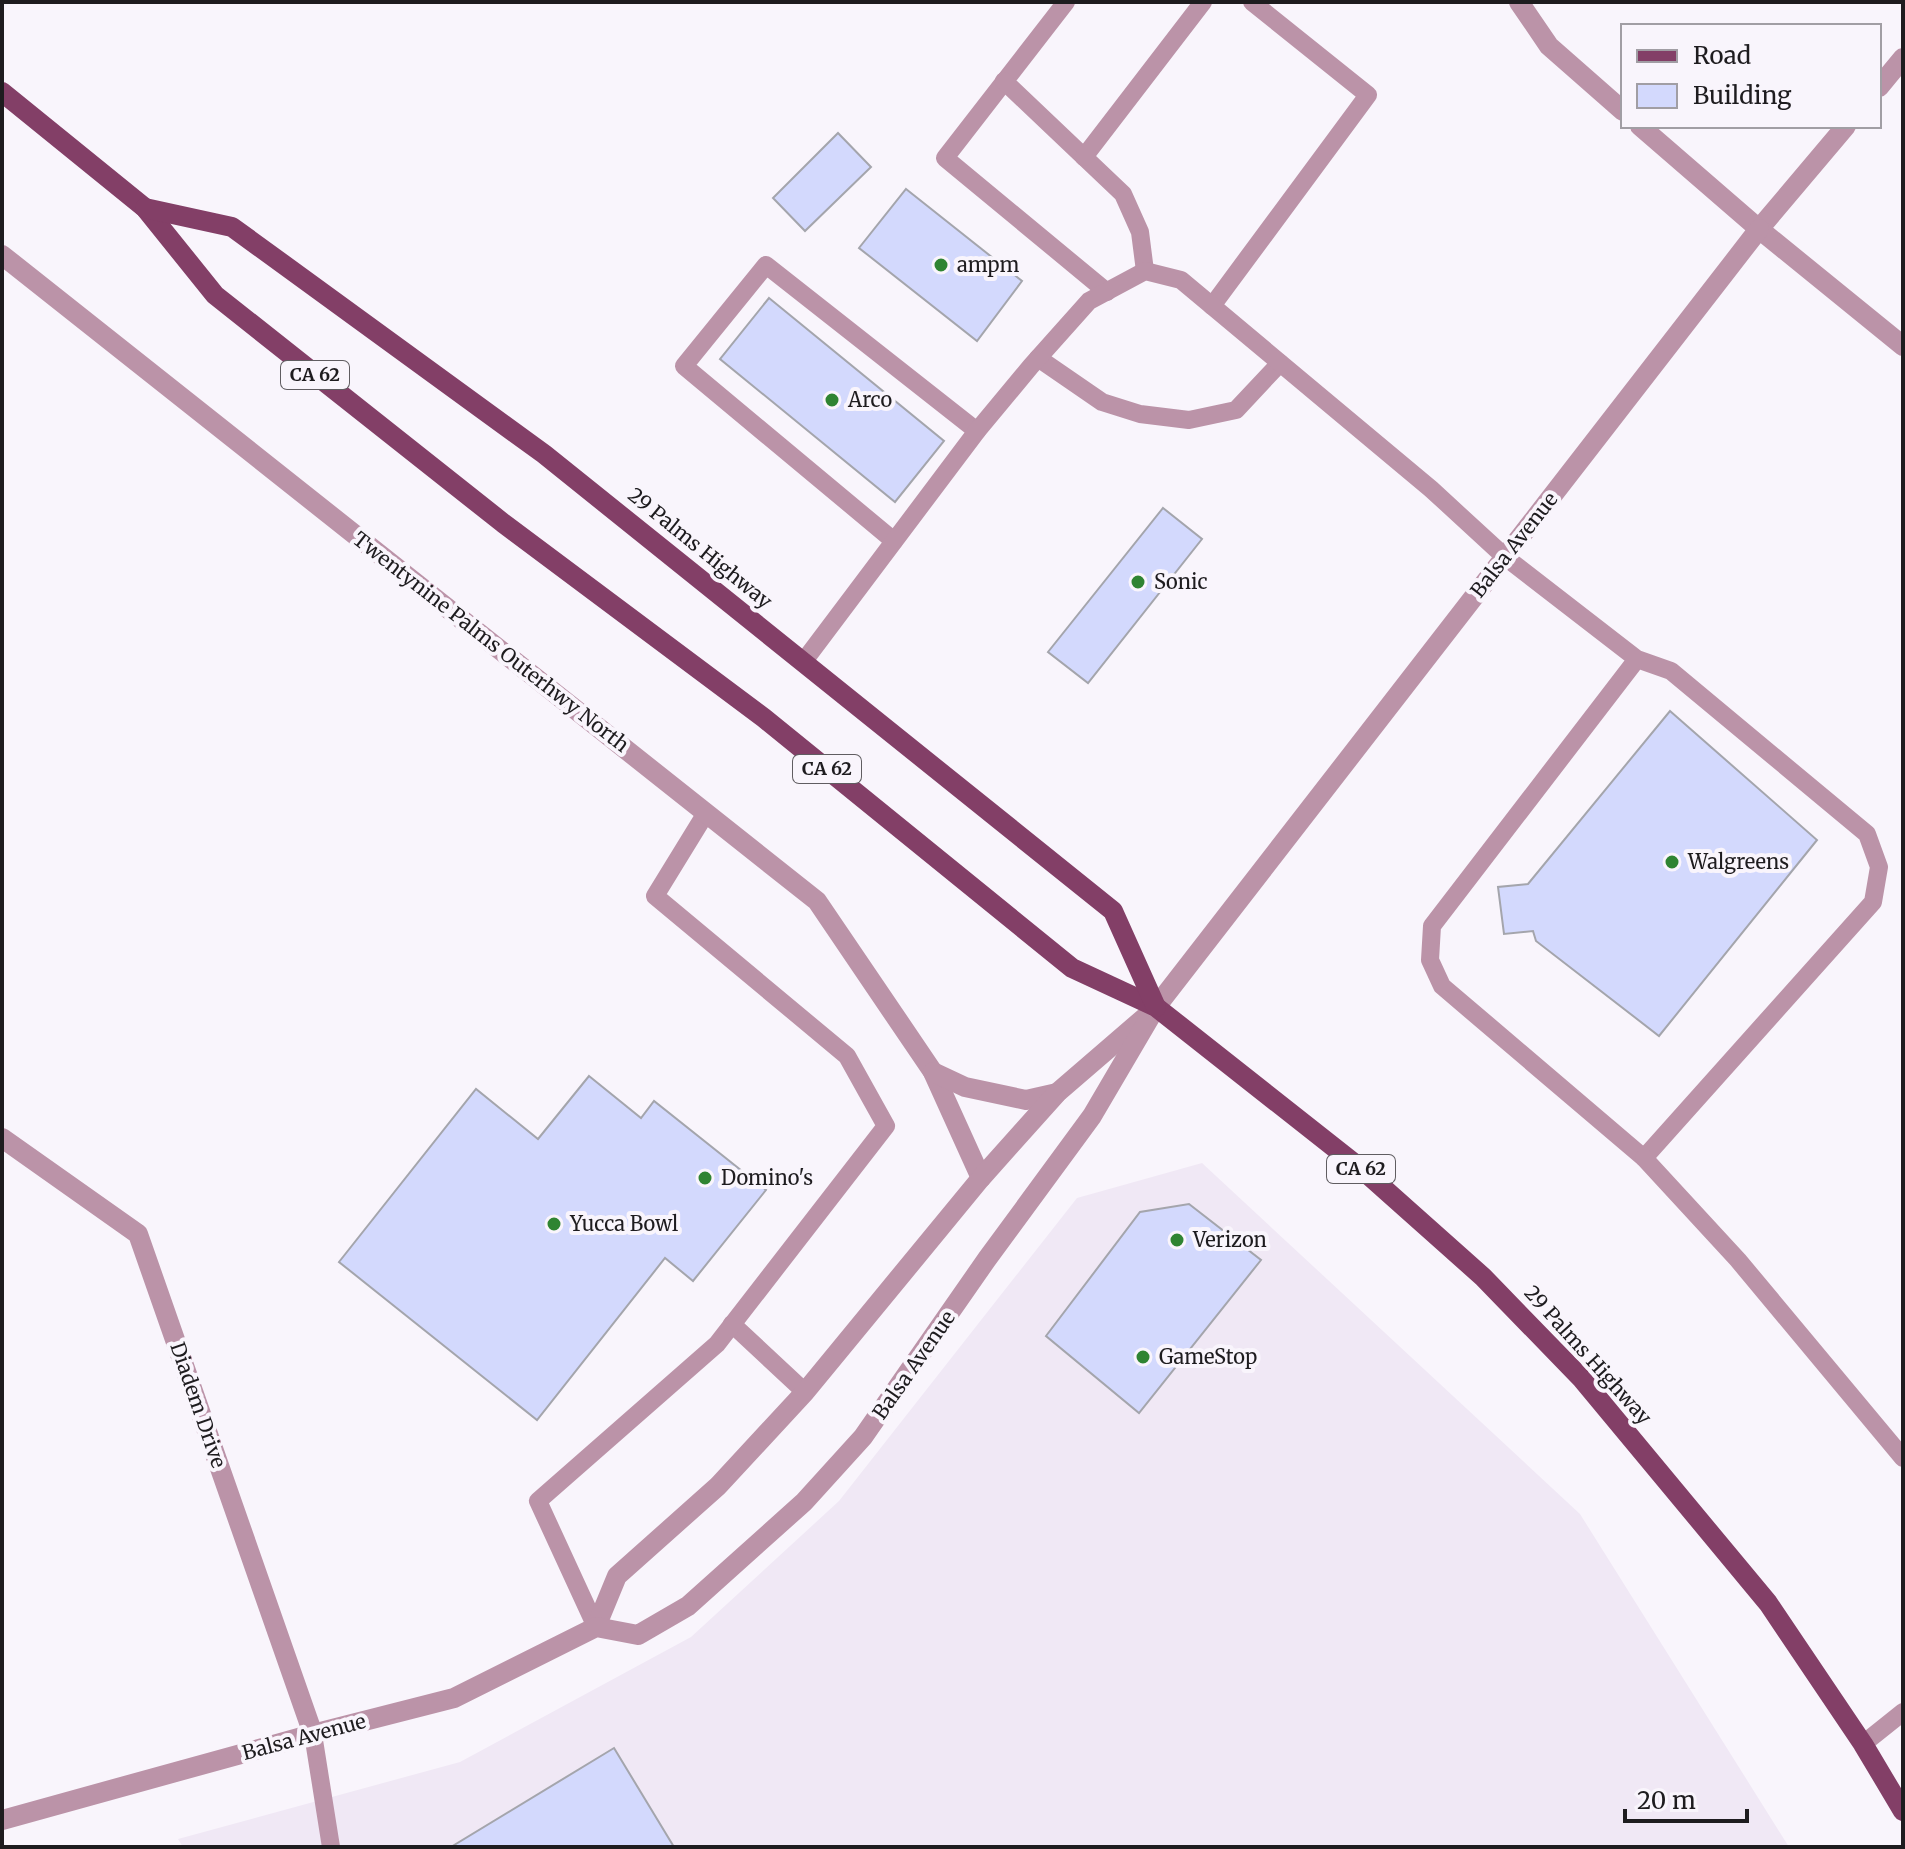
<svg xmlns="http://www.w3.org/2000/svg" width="1905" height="1849" font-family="Merriweather,serif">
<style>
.built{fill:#f0e8f5}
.building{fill:#d3d9fd;stroke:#a4a5ac;stroke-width:2}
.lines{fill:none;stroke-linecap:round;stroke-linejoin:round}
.service{stroke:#bb93a8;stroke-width:18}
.minor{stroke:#bb93a8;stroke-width:20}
.tertiary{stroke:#bb93a8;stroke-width:20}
.primary{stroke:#833f67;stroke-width:20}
.poi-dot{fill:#2f8432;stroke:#f9f5fc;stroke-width:3}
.labels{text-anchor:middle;stroke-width:8;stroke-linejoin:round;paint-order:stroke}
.shield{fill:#f9f5fc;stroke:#605d61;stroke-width:2}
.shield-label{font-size:18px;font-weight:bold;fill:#1e1c1f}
.poi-label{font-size:20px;fill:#1e1c1f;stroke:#f9f5fc;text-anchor:start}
.street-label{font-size:20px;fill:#1e1c1f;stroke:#f9f5fc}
</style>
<rect width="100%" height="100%" fill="#f9f5fc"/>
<path class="built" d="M1202 1163 1580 1514 1789 1847H183L178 1839 460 1762 691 1637 839 1501 1077 1198Z"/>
<g class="building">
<path d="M838 133 871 167 805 231 773 198Z"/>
<path d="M906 189 1022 281 977 341 859 248Z"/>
<path d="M769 298 944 441 895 502 720 359Z"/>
<path d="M1163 508 1202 539 1088 683 1048 652Z"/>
<path d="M1670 711 1817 840 1659 1036 1536 941 1533 931 1504 934 1498 887 1528 884Z"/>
<path d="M589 1076 641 1118 654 1101 766 1190 693 1281 665 1258 537 1420 339 1262 476 1089 538 1139Z"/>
<path d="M1189 1204 1261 1260 1139 1413 1046 1336 1140 1212Z"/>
<path d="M614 1748 674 1847H451Z"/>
</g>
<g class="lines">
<g class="service">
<path d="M1066 2 945 158 1107 292"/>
<path d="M1004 81 1123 194 1140 232 1145 271"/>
<path d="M1084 157 1203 2"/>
<path d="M1212 306 1368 95 1252 2"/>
<path d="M1038 358 1102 402 1140 414 1189 420 1236 410 1280 363"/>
<path d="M894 541 684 366 766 265 977 431"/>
<path d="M804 661 977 431 1031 366 1089 301 1145 271 1181 280 1431 489 1505 557 1637 659 1671 671 1867 834 1879 867 1873 902 1644 1158 1442 986 1430 960 1432 926 1637 659"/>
<path d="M1644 1158 1738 1260 1903 1458"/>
<path d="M732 1324 805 1392"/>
<path d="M596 1627 538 1501 717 1344 886 1126 847 1056 655 896 706 813"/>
<path d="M313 1734 331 1847"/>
<path d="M1863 1744 1903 1712"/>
</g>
<g class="minor">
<path d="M1879 87 1903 58"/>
<path d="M1759 229 1846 126"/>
<path d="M2 255 817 901 933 1072 981 1178"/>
<path d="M933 1072 965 1087 1026 1100 1057 1093"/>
<path d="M2 1138 138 1234 313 1734"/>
<path d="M596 1627 617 1576 718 1486 805 1392 981 1178 1057 1093 1144 1018"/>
<path d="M2 1820 313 1734 454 1698 596 1627 638 1635 688 1606 804 1502 863 1437 987 1259 1092 1116 1156 1007"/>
</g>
<g class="tertiary">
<path d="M1519 2 1549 46 1623 111"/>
<path d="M1640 126 1759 229 1903 346"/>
<path d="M1156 1007 1759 229"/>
</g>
<g class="primary">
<path d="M2 92 145 208 215 295 503 523 764 718 1072 968 1156 1007 1364 1171 1483 1277 1582 1379 1768 1603 1863 1744 1903 1811"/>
<path d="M145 208 232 227 544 454 1113 911 1156 1007"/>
</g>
</g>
<g class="poi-dot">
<circle cx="941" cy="265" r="8"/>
<circle cx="832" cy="400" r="8"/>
<circle cx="1138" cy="582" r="8"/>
<circle cx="1672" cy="862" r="8"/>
<circle cx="705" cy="1178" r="8"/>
<circle cx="554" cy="1224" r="8"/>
<circle cx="1177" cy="1240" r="8"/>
<circle cx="1143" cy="1357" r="8"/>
</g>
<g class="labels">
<g class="shield">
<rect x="281" y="361" width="68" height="28" rx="6"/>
<rect x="793" y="755" width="68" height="28" rx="6"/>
<rect x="1327" y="1155" width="68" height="28" rx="6"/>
</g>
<g class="shield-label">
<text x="315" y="381">CA 62</text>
<text x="827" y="775">CA 62</text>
<text x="1361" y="1175">CA 62</text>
</g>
<g class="poi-label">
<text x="957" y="272">ampm</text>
<text x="848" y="407">Arco</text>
<text x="1154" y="589">Sonic</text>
<text x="1688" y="869">Walgreens</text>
<text x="721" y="1185">Domino's</text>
<text x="570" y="1231">Yucca Bowl</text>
<text x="1193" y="1247">Verizon</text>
<text x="1159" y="1364">GameStop</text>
</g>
<g class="street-label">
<text transform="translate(1514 545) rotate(-52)" y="7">Balsa Avenue</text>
<text transform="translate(700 548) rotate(39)" y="7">29 Palms Highway</text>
<text transform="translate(491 642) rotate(38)" y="7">Twentynine Palms Outerhwy North</text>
<text transform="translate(1588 1355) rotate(48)" y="7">29 Palms Highway</text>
<text transform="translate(914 1365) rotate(-55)" y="7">Balsa Avenue</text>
<text transform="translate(198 1405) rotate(71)" y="7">Diadem Drive</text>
<text transform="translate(304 1737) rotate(-15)" y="7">Balsa Avenue</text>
</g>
</g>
<rect width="1905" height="1849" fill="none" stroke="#1e1c1f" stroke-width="8"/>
<rect x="1621" y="24" width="260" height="104" fill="#f9f5fc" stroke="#a19ea4" stroke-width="2"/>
<rect x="1637" y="50" width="40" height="12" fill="#833f67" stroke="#a19ea4" stroke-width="2"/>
<text x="1693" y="64" font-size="24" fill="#1e1c1f">Road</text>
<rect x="1637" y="84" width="40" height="24" fill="#d3d9fd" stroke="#a19ea4" stroke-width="2"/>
<text x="1693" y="104" font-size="24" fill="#1e1c1f">Building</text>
<path d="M1625 1809v12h122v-12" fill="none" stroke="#1e1c1f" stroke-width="4"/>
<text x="1637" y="1809" font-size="24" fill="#1e1c1f" stroke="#f9f5fc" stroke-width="6" paint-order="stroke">20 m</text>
</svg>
